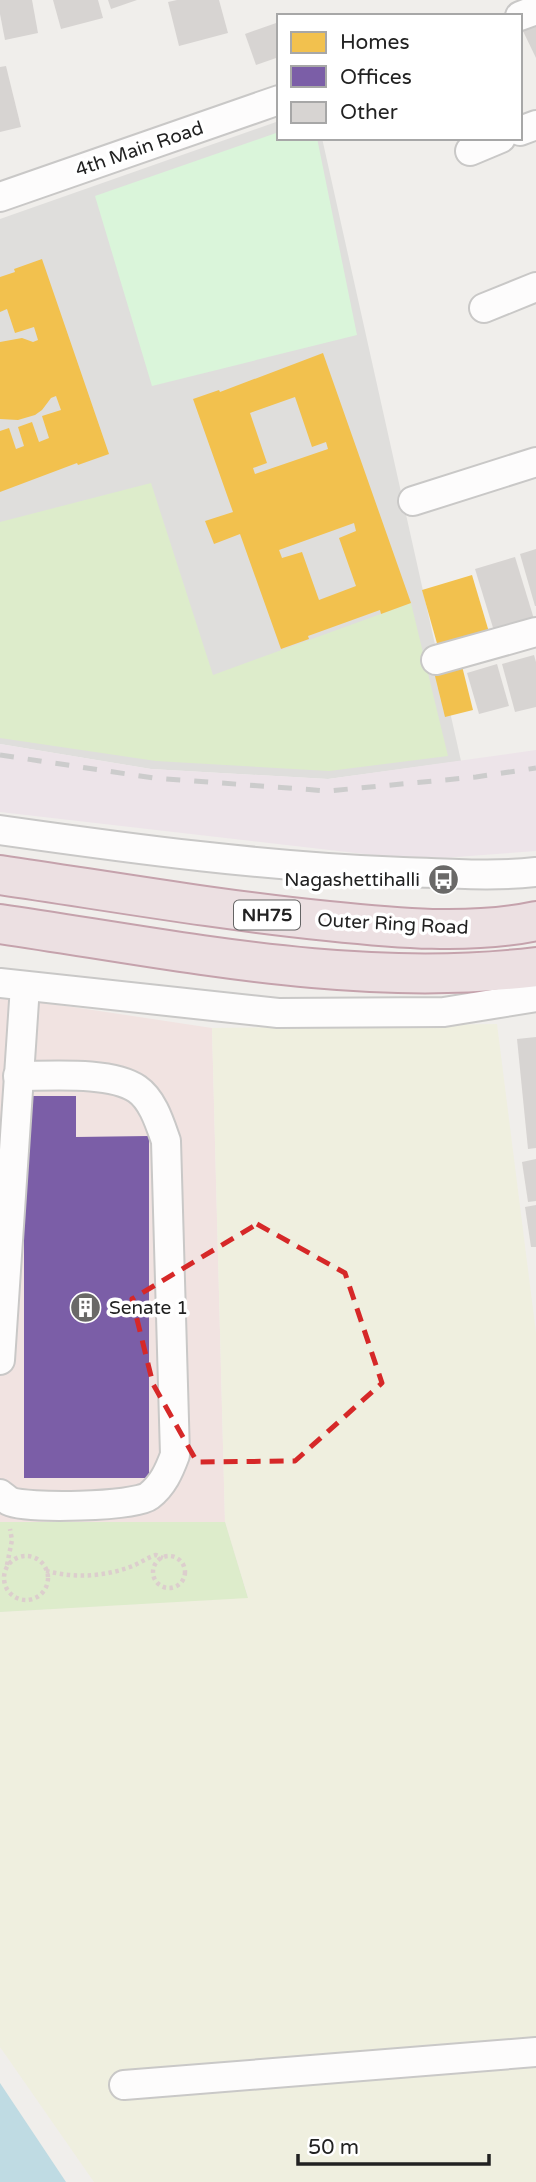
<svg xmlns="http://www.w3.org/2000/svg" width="536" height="2182" font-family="'Varela Round',sans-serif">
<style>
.residential{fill:#dfdedc}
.commercial{fill:#f1e3e1}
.industrial{fill:#ede4e9}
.farmland{fill:#efefdf}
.grass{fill:#ddeccb}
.park{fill:#daf5da}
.water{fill:#bfdbe3}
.homes{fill:#f2c14e;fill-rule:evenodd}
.offices{fill:#7b5ea7}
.building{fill:#d7d4d2}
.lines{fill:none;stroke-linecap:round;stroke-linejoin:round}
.minor-casing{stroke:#c9c8c7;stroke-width:32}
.highway-casing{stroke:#c5a2ac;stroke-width:42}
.path{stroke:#dccecd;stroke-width:4.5;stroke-dasharray:3.5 3.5;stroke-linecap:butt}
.minor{stroke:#fdfcfc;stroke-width:28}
.highway{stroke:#ece0e2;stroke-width:38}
.rail{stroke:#ccc;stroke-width:5;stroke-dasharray:14 14;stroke-linecap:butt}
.marked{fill:none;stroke:#d62828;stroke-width:5;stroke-dasharray:14 9;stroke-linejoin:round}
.labels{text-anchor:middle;stroke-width:7;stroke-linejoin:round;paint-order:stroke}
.shield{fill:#fff;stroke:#646464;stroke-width:2}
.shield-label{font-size:18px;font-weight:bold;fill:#222}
.street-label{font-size:19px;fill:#222;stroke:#fff}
.poi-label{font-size:19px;fill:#222;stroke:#fff;text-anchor:end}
</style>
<rect width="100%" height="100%" fill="#f0eeeb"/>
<path class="residential" d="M279 121V138H322L461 761 328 779 151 769 0 744V219Z"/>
<path class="commercial" d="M0 996 212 1028 225 1521 248 1598 0 1612Z"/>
<path class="industrial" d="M0 744 151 769 328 779 536 750V851L416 860 0 812Z"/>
<path class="farmland" d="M497 1024 536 1333V2182H94L0 2047V1612L248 1597 225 1522 212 1028Z"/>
<g class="grass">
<path d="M151 483 213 675 411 603 448 756 329 771 156 761 0 738V522Z"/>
<path d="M0 1522H225L248 1598 0 1612Z"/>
</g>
<path class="park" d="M279 132V138H317L357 335 152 386 95 196Z"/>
<path class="water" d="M0 2083 66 2182H0Z"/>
<g class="homes">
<path d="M42 259 109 454 78 465 77 463 0 492V431L9 428 16 449 24 446 18 427 32 422 39 442 49 438 42 416 61 410 56 396 51 398 42 410 35 415 18 420 0 419V342L22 338 33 342 38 340 34 327 15 333 7 309 0 312V277L15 272 14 269Z"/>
<path d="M323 353 411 603 381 614 380 610 308 636 309 639 281 649 240 534 214 544 205 521 233 512 193 399 219 390 220 392ZM295 397 312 447 326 442 328 449 255 474 253 468 267 463 250 413ZM354 523 356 531 339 538 356 586 319 600 302 552 282 558 279 550Z"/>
<path d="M472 575 489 632 438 647 422 590Z"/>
<path d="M462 666 473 710 445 717 434 672Z"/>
</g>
<path class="offices" d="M24 1096H76V1137L149 1136V1478H24Z"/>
<g class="building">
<path d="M0 0H32L38 33 5 40 0 14Z"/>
<path d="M53 0H98L103 18 61 29Z"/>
<path d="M108 0H137L111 9Z"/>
<path d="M177 0H219L228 33 179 46 168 2Z"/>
<path d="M279 22V57L256 65 245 34Z"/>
<path d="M536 23V58L522 29Z"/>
<path d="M6 66 21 127 0 132V67Z"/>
<path d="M536 549V606H535L520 554Z"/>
<path d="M515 557 534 619 494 631 475 569Z"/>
<path d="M534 655 536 662V707L515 712 502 664Z"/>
<path d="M497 664 509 706 479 714 467 673Z"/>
<path d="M536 1037V1148L528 1149 517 1039Z"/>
<path d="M536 1159V1201L528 1202 522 1162Z"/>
<path d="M536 1205V1247H531L525 1207Z"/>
</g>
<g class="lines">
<defs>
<g id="minor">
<path d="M520 16 536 10"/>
<path d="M520 131 536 125"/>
<path d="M470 151 501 138"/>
<path d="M0 197 279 100"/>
<path d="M484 308 536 287"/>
<path d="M413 501 536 462"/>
<path d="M436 660 536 632"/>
<path d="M0 830C134 849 268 867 403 872 447 873 492 877 536 872"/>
<path d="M0 983 278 1013 444 1012 536 997"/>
<path d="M0 1360 25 986"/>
<path d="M0 1494C1 1495 8 1500 9 1501 25 1509 135 1507 149 1496 163 1485 169 1471 175 1455L166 1141C160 1124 153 1100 137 1089 111 1071 50 1076 18 1076"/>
<path d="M124 2085 536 2052"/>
</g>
<g id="highway">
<path d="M0 875C109 891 218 910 328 921 394 928 471 935 536 921"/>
<path d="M0 924C177 950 357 989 536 967"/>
</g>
</defs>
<use href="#minor" class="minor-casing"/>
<use href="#highway" class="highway-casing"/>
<g class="path">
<circle cx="26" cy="1578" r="22"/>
<circle cx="169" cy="1572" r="16"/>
<path d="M7 1565 12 1540 10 1529"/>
<path d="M46 1571C75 1578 102 1577 130 1567 139 1564 146 1558 156 1555L163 1558"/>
</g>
<use href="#minor" class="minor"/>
<use href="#highway" class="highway"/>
<path class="rail" d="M0 755 154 778 328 791 476 777 536 768"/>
</g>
<path class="marked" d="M257 1224 345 1273 382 1383 295 1461 197 1462 153 1384 132 1299Z"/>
<defs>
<symbol id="bus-disc" viewBox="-11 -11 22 22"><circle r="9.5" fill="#6a6968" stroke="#fff"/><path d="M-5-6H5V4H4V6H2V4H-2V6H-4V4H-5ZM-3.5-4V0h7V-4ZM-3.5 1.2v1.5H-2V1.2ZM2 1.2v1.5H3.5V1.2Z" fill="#fff"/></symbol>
<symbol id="building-disc" viewBox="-11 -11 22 22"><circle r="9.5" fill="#6a6968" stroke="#fff"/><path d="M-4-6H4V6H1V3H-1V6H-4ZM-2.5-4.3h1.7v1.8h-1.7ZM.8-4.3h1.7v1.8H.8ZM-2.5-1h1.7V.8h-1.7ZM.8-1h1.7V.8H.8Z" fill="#fff"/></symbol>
</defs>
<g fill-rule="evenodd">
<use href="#bus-disc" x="426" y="862" width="35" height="35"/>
<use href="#building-disc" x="68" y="1290" width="35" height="35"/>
</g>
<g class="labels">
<rect class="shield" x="234" y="900.5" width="66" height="29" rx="5"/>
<g class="shield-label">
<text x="267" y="921">NH75</text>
</g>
<g class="street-label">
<text transform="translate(139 148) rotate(-19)" y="7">4th Main Road</text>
<text transform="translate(393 923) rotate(3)" y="7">Outer Ring Road</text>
</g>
<g class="poi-label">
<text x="420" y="886">Nagashettihalli</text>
<text x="109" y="1314" text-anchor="start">Senate 1</text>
</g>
</g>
<rect x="277" y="14" width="245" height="126" fill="#ffffff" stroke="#a7a7a7" stroke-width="2"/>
<rect x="291" y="32" width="35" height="21" fill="#f2c14e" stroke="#a7a7a7" stroke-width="2"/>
<text x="340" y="49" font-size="21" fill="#222222">Homes</text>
<rect x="291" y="66" width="35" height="21" fill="#7b5ea7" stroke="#a7a7a7" stroke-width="2"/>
<text x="340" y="84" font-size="21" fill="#222222">Offices</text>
<rect x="291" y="102" width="35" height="21" fill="#d7d4d2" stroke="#a7a7a7" stroke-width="2"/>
<text x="340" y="119" font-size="21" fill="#222222">Other</text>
<path d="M298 2154v10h191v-10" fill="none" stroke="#222222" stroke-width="3.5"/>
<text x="308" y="2154" font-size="21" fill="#222222" stroke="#ffffff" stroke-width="5" paint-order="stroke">50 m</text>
</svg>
